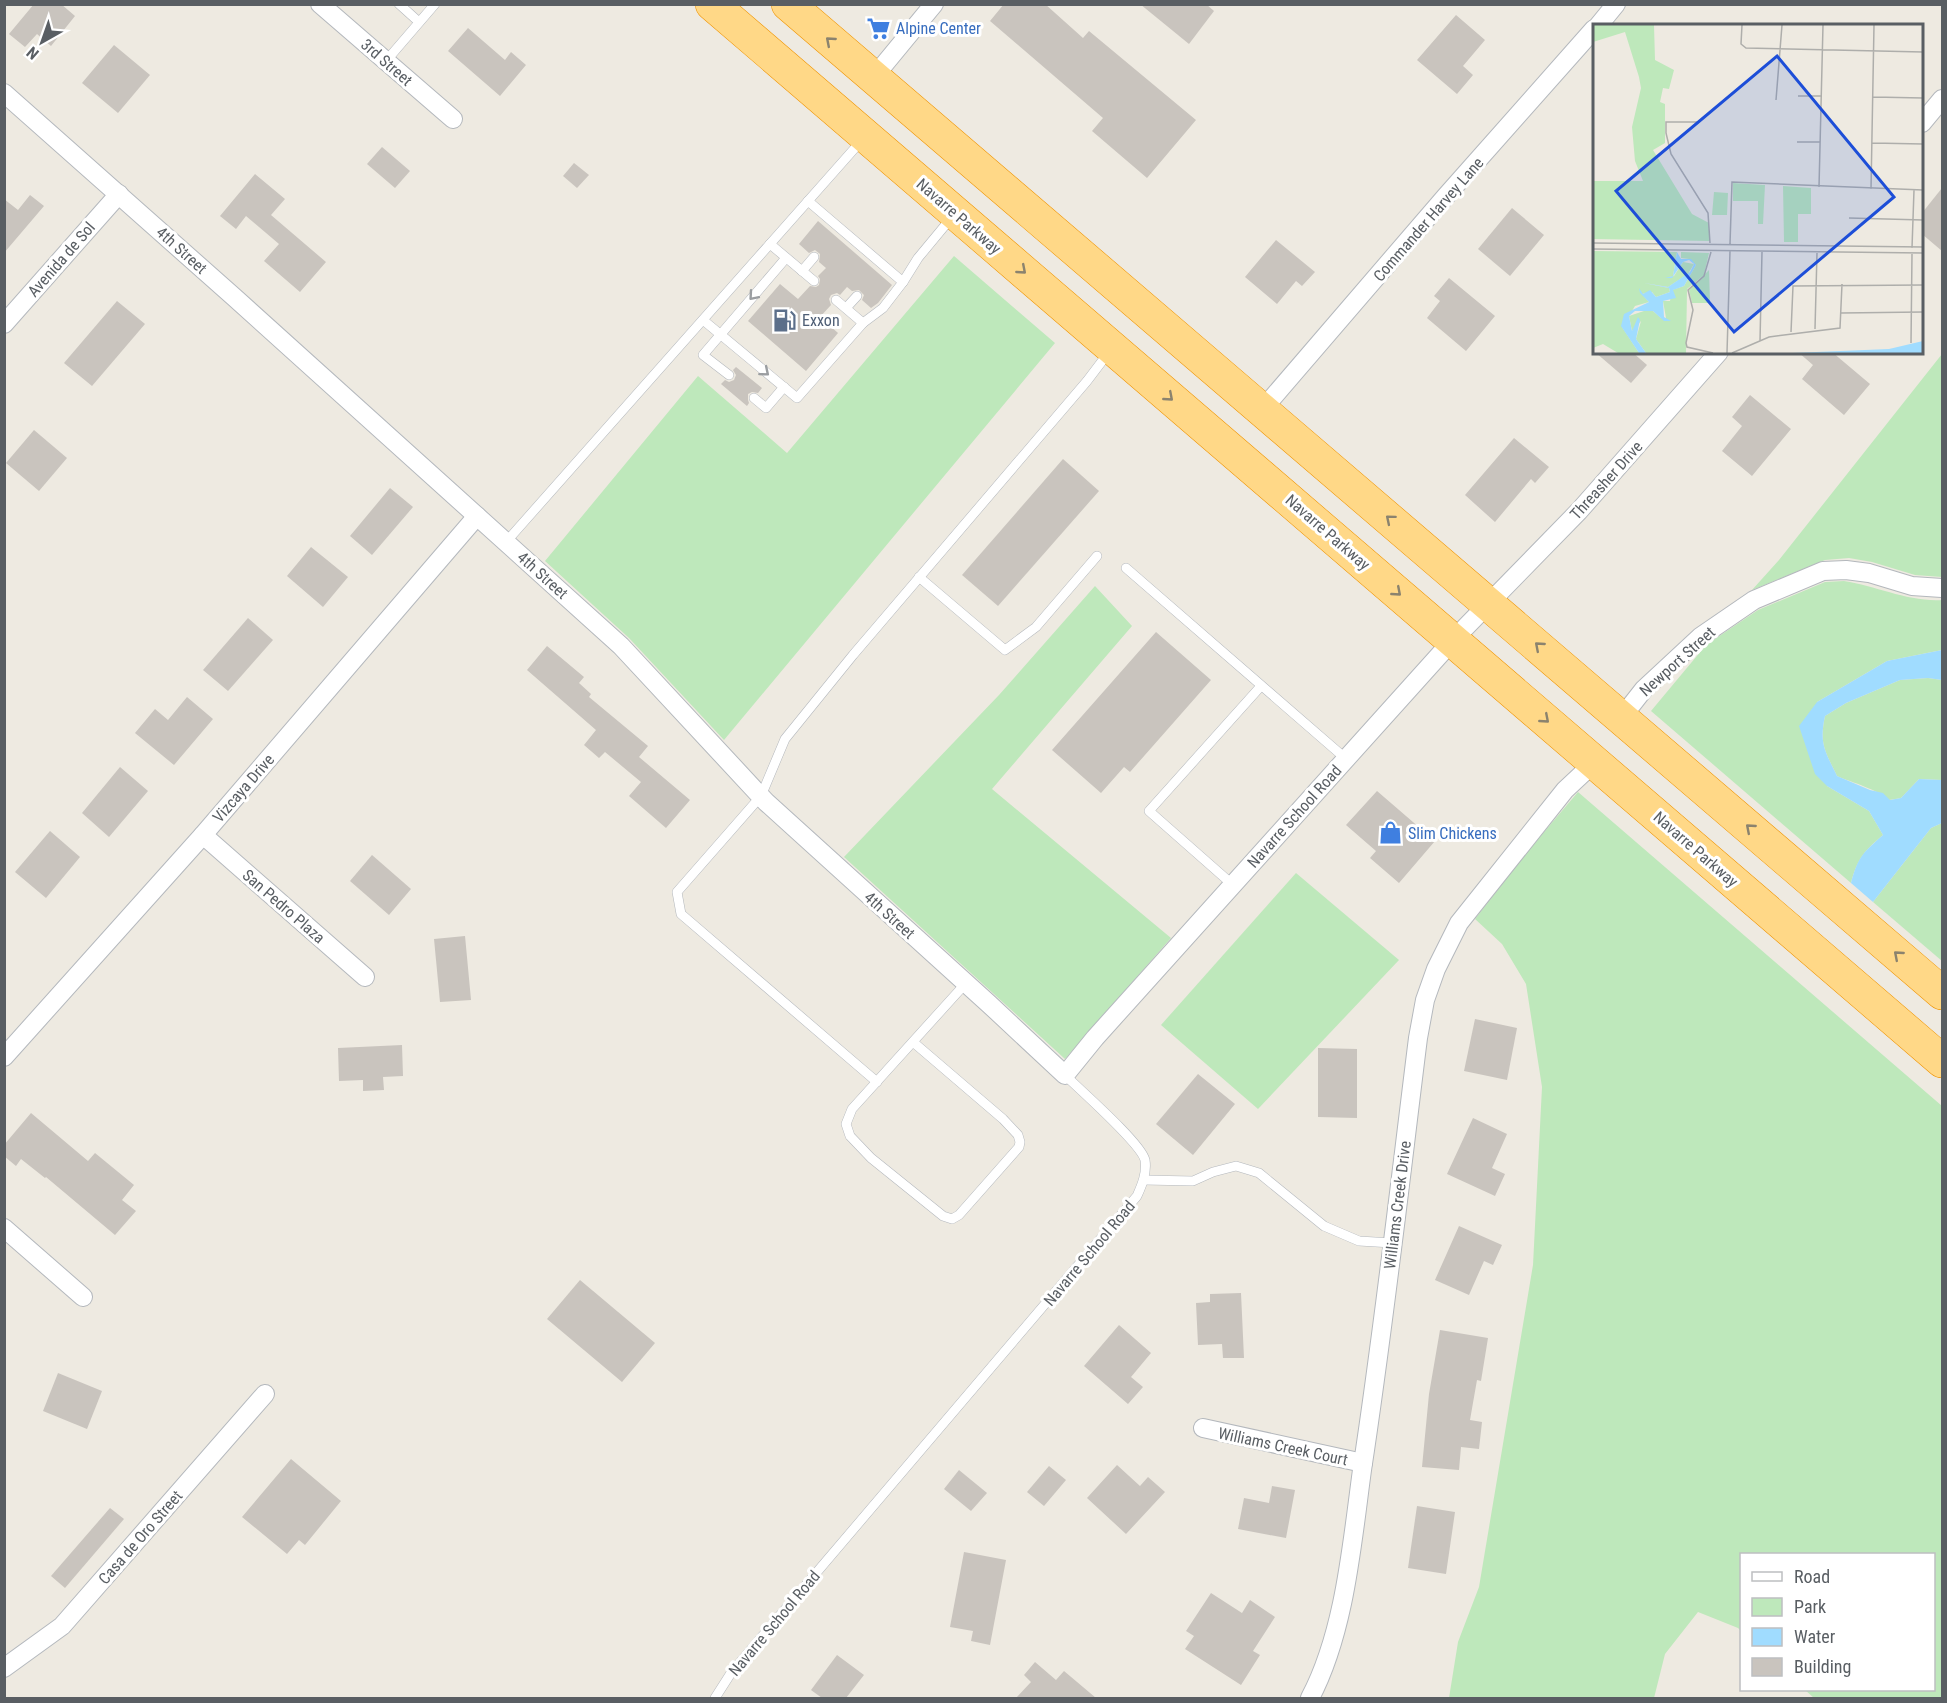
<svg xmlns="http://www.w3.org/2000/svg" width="1947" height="1703" font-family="'Roboto Condensed',sans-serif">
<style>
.green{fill:#bee8bb}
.water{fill:#a0dcff}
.building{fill:#c9c4be}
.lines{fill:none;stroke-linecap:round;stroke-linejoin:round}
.lane-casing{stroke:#b4b8bd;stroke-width:10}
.street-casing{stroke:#b4b8bd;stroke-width:20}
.highway-casing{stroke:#ef9300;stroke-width:34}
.lane{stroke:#fff;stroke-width:9}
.street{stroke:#fff;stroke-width:18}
.highway{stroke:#ffd887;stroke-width:33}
.oneway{stroke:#8b836e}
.oneway2{stroke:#9b9ea1}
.labels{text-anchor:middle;stroke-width:6;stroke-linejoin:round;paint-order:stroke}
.shop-label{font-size:16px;fill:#366cbe;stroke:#fff;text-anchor:start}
.street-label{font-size:16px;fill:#595e63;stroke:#fff}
.service-label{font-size:16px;fill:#4e5e75;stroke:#fff;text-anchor:start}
.inset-road{fill:none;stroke:#aeaeab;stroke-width:1.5}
.view{fill:#1d4ed8;fill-opacity:0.15;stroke:#1d4ed8;stroke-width:3}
.inset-edge{fill:none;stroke:#595e63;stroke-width:3}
</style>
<rect width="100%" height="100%" fill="#eeeae1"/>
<g class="green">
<path d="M954 256 1055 343 724 740 629 638 545 561 698 376 787 453Z"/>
<path d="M1942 354V577L1915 575 1872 562 1849 558 1825 560 1752 590 1779 560Z"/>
<path d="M1844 581C1877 586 1908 602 1942 600V650L1887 661 1817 702 1827 786 1869 811 1883 835C1865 850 1857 859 1851 883L1651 711 1706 645 1758 610 1825 582Z"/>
<path d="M1095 586 1132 626 992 789 1171 938 1065 1059 844 857 999 695Z"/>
<path d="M1928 678 1942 680V780L1919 779 1901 798 1889 800C1881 791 1851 782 1837 776 1825 751 1819 744 1825 716L1846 703 1900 680Z"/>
<path d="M1578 792 1942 1106V1698H1814L1805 1690H1934V1554H1742L1741 1631 1738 1628 1698 1612 1665 1654 1654 1698H1449L1458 1642 1479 1587 1533 1265 1542 1087 1526 984 1502 944 1475 919 1527 852Z"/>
<path d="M1942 823V961L1873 902 1931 828Z"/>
<path d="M1296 873 1399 960 1258 1109 1161 1025Z"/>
</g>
<path class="water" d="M1942 650V680L1928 678 1900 680 1846 703 1825 716C1819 744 1825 751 1837 776L1870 790 1883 793 1890 800 1901 798 1919 779 1942 780V823L1931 828 1873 902 1851 883C1858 856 1864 852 1883 835L1869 811 1827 786 1815 774 1799 726 1817 702 1887 661Z"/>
<g class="building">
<path d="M34 4H61L75 16 51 46 37 34 25 47 9 34Z"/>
<path d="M1004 4H1045L1083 38 1089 31 1196 120 1147 178 1092 131 1103 118 990 21Z"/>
<path d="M1140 4H1206L1214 11 1189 44Z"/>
<path d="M1456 15 1485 40 1463 66 1473 75 1457 94 1417 60Z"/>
<path d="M468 28 505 60 511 52 526 65 500 96 448 51Z"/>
<path d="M114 45 150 75 118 113 82 83Z"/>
<path d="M382 147 410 171 395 188 367 164Z"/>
<path d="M574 163 589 175 577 188 563 176Z"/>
<path d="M255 174 285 199 271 215 326 262 300 292 264 261 279 244 246 216 236 229 220 216Z"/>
<path d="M1942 188V251L1922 234V213Z"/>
<path d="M30 195 44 206 4 253V199L18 210Z"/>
<path d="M1512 208 1544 235 1510 276 1478 249Z"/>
<path d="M818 221 892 285 878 303 871 308 862 300 864 295 859 290 852 291 847 287 840 295 837 293 831 295 829 299 831 305 820 317 838 333 806 371 748 321 780 284 798 299 810 286 816 287 819 285 820 279 818 276 826 268 819 262 820 254 815 250 809 253 799 244Z"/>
<path d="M1276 240 1315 272 1302 286 1296 281 1277 304 1245 277Z"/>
<path d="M1449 278 1495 316 1466 351 1427 318 1440 301 1434 296Z"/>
<path d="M117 301 145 324 92 386 64 363Z"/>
<path d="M1595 352H1632L1647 365 1631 383Z"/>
<path d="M1798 352H1832L1870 384 1844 415 1802 379 1813 365Z"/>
<path d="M736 367 762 388 758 393 752 392 748 394V400L749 403 747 406 721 384 725 380 729 382 734 380 736 375 733 370Z"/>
<path d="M1750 395 1791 429 1752 476 1722 451 1742 426 1732 417Z"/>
<path d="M34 430 67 458 39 491 6 463Z"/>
<path d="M1514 438 1549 467 1535 483 1531 479 1495 522 1465 495Z"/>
<path d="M1063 459 1099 491 998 606 962 575Z"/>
<path d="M390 488 413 507 372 555 350 536Z"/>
<path d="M311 547 348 577 323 607 287 576Z"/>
<path d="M248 618 273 640 228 691 203 670Z"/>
<path d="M1156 632 1211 680 1130 772 1124 767 1101 793 1052 750Z"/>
<path d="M547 646 584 677 579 683 591 694 589 697 648 746 639 757 690 800 666 828 629 796 641 782 605 752 599 758 584 745 596 730 527 670Z"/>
<path d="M187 697 213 719 174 765 135 733 155 709 168 720Z"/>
<path d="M120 767 148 791 109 837 82 813Z"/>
<path d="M1377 791 1435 841 1399 883 1370 858 1376 851 1346 825Z"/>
<path d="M50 831 80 857 46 898 15 872Z"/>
<path d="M372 855 411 889 389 915 350 881Z"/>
<path d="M465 936 471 1000 440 1002 434 939Z"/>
<path d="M1475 1019 1517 1028 1507 1080 1464 1071Z"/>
<path d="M402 1045 403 1076 383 1077 384 1090 363 1091V1080L339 1081 338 1048Z"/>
<path d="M1318 1048 1357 1049V1118L1318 1117Z"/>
<path d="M1198 1074 1235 1104 1193 1155 1156 1124Z"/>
<path d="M31 1113 88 1161 95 1153 134 1185 122 1200 136 1211 115 1235 46 1177 45 1178 21 1159 16 1166 4 1156V1145Z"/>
<path d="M1473 1118 1507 1134 1492 1168 1505 1174 1495 1196 1447 1174Z"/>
<path d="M1459 1226 1502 1245 1493 1265 1484 1261 1469 1295 1435 1280Z"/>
<path d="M580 1280 655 1343 622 1382 547 1319Z"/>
<path d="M1241 1293 1244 1358H1223L1222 1344 1198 1345 1196 1303 1210 1302V1294Z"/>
<path d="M1119 1325 1151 1353 1131 1377 1143 1387 1128 1404 1084 1366Z"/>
<path d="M1440 1330 1488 1338 1481 1381 1477 1380 1470 1420 1482 1422 1479 1449 1461 1447 1459 1470 1422 1467 1429 1394Z"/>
<path d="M58 1373 102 1391 87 1429 43 1411Z"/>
<path d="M291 1459 341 1501 305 1545 299 1540 287 1554 242 1517Z"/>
<path d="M1117 1465 1140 1486 1148 1477 1165 1492 1126 1534 1087 1498Z"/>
<path d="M1049 1466 1066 1480 1044 1506 1027 1492Z"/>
<path d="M959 1470 987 1493 971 1511 944 1489Z"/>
<path d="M1272 1486 1295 1490 1286 1538 1238 1529 1244 1498 1269 1503Z"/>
<path d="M1417 1506 1455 1512 1446 1574 1408 1568Z"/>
<path d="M110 1508 124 1519 65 1588 51 1576Z"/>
<path d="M964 1552 1006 1560 990 1645 971 1641 973 1631 950 1627Z"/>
<path d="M1211 1593 1242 1613 1250 1600 1275 1617 1253 1651 1260 1655 1241 1685 1185 1649 1194 1636 1186 1631Z"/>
<path d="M837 1655 864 1675 846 1698H822L811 1690Z"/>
<path d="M1035 1662 1056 1680 1064 1671 1096 1698H1016L1031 1682 1024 1675Z"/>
</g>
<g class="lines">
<defs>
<g id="lane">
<path d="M399 4 419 22"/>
<path d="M386 61 435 4"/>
<path d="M770 244 814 281"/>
<path d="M802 271 814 257"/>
<path d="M903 282 918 258 952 217"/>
<path d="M836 300 863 323"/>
<path d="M846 308 857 296"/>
<path d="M703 320 797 398 863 323 883 308 903 282 808 201"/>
<path d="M729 375 703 355 786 258"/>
<path d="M754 398 766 408 784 387"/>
<path d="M506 542 862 140"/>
<path d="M1126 568 1345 758"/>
<path d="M919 577 1005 650 1036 627 1097 556"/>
<path d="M1233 885 1149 811 1261 686"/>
<path d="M913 1042 1003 1119 1018 1135 1020 1142 1019 1147 959 1215 952 1219 943 1216 871 1158 850 1136 846 1124 852 1109 966 983"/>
<path d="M877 1082 681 914 677 892 761 796 785 739 853 655 1087 381 1109 352"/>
<path d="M1144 1180 1193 1181 1213 1172 1236 1166 1259 1173 1324 1226 1359 1241 1392 1243"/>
<path d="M715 1698 731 1673 1137 1196C1142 1185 1147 1173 1145 1160 1141 1143 1080 1090 1065 1075"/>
</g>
<g id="street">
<path d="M320 4 453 119"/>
<path d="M1598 26 1616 4"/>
<path d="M873 78 934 4"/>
<path d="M4 93 234 297 621 646 766 802 989 1004 1065 1075 1095 1038 1453 640 1579 511 1719 352"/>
<path d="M1922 123 1942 99"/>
<path d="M4 324 119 194"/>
<path d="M1262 410 1446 196 1594 29"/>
<path d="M1622 717 1644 689 1700 637 1754 600 1823 571 1846 570 1869 573 1912 586 1942 588"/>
<path d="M203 835 365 977"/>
<path d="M4 1057 203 835 477 516"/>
<path d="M4 1228 83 1297"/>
<path d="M1203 1428 1363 1463"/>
<path d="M4 1668 62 1626 265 1394"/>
<path d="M1310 1698C1345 1632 1352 1543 1362 1470 1384 1326 1400 1182 1418 1038L1425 1000 1436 969 1459 923 1565 790 1595 762"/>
</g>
<g id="highway">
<path d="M712 4 1942 1061"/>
<path d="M788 4 1942 993"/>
</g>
</defs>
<use href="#lane" class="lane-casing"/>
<use href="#street" class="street-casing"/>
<use href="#highway" class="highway-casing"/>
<use href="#lane" class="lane"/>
<use href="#street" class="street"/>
<use href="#highway" class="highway"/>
</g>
<defs><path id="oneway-chevron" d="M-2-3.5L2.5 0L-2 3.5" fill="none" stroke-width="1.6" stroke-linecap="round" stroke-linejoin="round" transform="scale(1.5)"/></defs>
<g class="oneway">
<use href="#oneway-chevron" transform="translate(830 41) rotate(-139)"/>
<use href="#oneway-chevron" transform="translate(1022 270) rotate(41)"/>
<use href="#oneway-chevron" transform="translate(1169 397) rotate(41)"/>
<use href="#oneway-chevron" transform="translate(1390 519) rotate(-140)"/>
<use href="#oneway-chevron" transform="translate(1397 592) rotate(41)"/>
<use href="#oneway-chevron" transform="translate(1539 646) rotate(-139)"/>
<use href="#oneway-chevron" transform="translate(1545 719) rotate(41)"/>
<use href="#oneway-chevron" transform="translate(1750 828) rotate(-139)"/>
<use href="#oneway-chevron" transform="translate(1898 955) rotate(-139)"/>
</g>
<g class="oneway2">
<use href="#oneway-chevron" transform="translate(753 296) rotate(131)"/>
<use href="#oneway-chevron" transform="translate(765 372) rotate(40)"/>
</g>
<defs>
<symbol id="supermarket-bare" viewBox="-9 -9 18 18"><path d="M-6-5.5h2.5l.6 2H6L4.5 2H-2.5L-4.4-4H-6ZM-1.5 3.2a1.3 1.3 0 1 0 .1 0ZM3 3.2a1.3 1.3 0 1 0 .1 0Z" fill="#3f7fe0" stroke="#fff" stroke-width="2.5" paint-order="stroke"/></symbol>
<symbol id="fuel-bare" viewBox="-9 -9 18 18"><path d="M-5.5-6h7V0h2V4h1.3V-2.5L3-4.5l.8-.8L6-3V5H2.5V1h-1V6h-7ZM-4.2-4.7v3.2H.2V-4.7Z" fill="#5c6f8a" stroke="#fff" stroke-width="2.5" paint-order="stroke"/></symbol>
<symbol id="shop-bare" viewBox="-9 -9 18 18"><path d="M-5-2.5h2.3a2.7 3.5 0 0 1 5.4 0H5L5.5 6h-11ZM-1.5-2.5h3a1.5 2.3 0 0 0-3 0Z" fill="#3f7fe0" stroke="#fff" stroke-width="2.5" paint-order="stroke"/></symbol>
</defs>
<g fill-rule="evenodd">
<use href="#supermarket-bare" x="862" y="12" width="33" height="33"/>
<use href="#fuel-bare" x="768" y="304" width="33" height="33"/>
<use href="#shop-bare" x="1374" y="816" width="33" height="33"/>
</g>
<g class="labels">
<g class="shop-label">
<text x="896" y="34">Alpine Center</text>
<text x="1408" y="839">Slim Chickens</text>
</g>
<g class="street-label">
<text transform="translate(387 62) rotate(41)" y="6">3rd Street</text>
<text transform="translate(959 216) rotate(41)" y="6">Navarre Parkway</text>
<text transform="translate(1428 219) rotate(-49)" y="6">Commander Harvey Lane</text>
<text transform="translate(182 250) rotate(42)" y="6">4th Street</text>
<text transform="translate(61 259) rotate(-49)" y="6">Avenida de Sol</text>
<text transform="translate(1606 480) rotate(-48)" y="6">Threasher Drive</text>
<text transform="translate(1328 532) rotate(41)" y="6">Navarre Parkway</text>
<text transform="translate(543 575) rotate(42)" y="6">4th Street</text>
<text transform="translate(1677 661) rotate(-42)" y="6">Newport Street</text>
<text transform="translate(243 788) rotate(-49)" y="6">Vizcaya Drive</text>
<text transform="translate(1294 816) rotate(-48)" y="6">Navarre School Road</text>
<text transform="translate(1696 849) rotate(41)" y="6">Navarre Parkway</text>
<text transform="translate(284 906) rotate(41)" y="6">San Pedro Plaza</text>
<text transform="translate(890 915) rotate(42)" y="6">4th Street</text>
<text transform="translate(1397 1205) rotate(-83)" y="6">Williams Creek Drive</text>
<text transform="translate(1089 1253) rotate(-50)" y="6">Navarre School Road</text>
<text transform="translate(1283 1446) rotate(12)" y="6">Williams Creek Court</text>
<text transform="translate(140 1537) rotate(-49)" y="6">Casa de Oro Street</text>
<text transform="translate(774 1623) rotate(-50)" y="6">Navarre School Road</text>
</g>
<g class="service-label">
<text x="802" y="326">Exxon</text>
</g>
</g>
<g transform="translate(1593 24)">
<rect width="330" height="330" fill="#eeeae1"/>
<path d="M0 1H61L62 36 81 46 76 65 70 64 67 78 72 80V119L60 126 99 190 116 199V217L0 215V157H50L42 137 39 103 48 64 46 53 32 8 0 18ZM140 159 172 161 170 200H165V177H140ZM190 162 218 164V190H205V218H191ZM121 168 135 169 134 191H119ZM0 227 84 228 80 252 73 254 81 252 90 238 101 240 95 250 75 263 51 259 76 264 77 268 63 273 59 268 49 270 56 278 42 282 29 303 46 329H25L10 320 0 324ZM88 228 116 229 111 251 94 265 93 329H53L43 315 48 297 39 307 36 292 51 287H60L68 294H73L70 277H77L79 266 91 262 103 241 96 235 88 234ZM116 246 117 279H99L96 266Z" fill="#bee8bb"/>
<path d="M84 228 88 235H98L103 241 91 262 80 266 83 274 70 277 71 293 78 297H71L60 287H42L36 292 39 307 45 293 47 296 43 315 53 329H46L28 302 31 290 56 278 47 269 46 264 50 270 57 266 63 273 77 268 76 264 51 259 75 263 97 248 101 240 96 236 90 238 79 254H72L80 252ZM330 317V329H199L296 325Z" fill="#a0dcff"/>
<path class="inset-road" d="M149 1 148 20 153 24 330 28M205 72H228M280 73 330 74M183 76 189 1M104 98H73V109L78 130 115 189 117 219M204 118H227M279 119 330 120M226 163 230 1M278 165 281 1M256 194 330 196M0 219 330 223M137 220 139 158 330 166M319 224 321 166M0 225 330 229M118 228 111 252 95 266 100 286 93 319 94 323 120 329M248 289 330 288M222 305 224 229M198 308 200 262 330 261M167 317 169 228M318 319 319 230M134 329 137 227M139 329 176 313 247 304 249 260"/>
<path class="view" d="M184 32 301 173 141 308 23 167Z"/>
<rect width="330" height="330" class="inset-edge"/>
</g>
<rect width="1947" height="1703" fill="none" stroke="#595e63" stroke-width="12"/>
<rect x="1740" y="1553" width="195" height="138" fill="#ffffff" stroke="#bdbfc1" stroke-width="1.5"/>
<rect x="1752" y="1572" width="30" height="9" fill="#ffffff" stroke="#bdbfc1" stroke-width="1.5"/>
<text x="1794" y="1583" font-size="18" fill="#595e63">Road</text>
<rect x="1752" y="1598" width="30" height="18" fill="#bee8bb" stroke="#bdbfc1" stroke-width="1.5"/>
<text x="1794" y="1613" font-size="18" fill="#595e63">Park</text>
<rect x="1752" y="1628" width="30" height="18" fill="#a0dcff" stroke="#bdbfc1" stroke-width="1.5"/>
<text x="1794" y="1643" font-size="18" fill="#595e63">Water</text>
<rect x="1752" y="1658" width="30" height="18" fill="#c9c4be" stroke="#bdbfc1" stroke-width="1.5"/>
<text x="1794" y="1673" font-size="18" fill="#595e63">Building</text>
<g transform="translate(42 42) rotate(220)" stroke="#ffffff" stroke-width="4.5" paint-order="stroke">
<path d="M0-4.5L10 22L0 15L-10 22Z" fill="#595e63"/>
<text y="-9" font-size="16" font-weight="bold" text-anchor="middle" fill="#595e63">N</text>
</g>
</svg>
